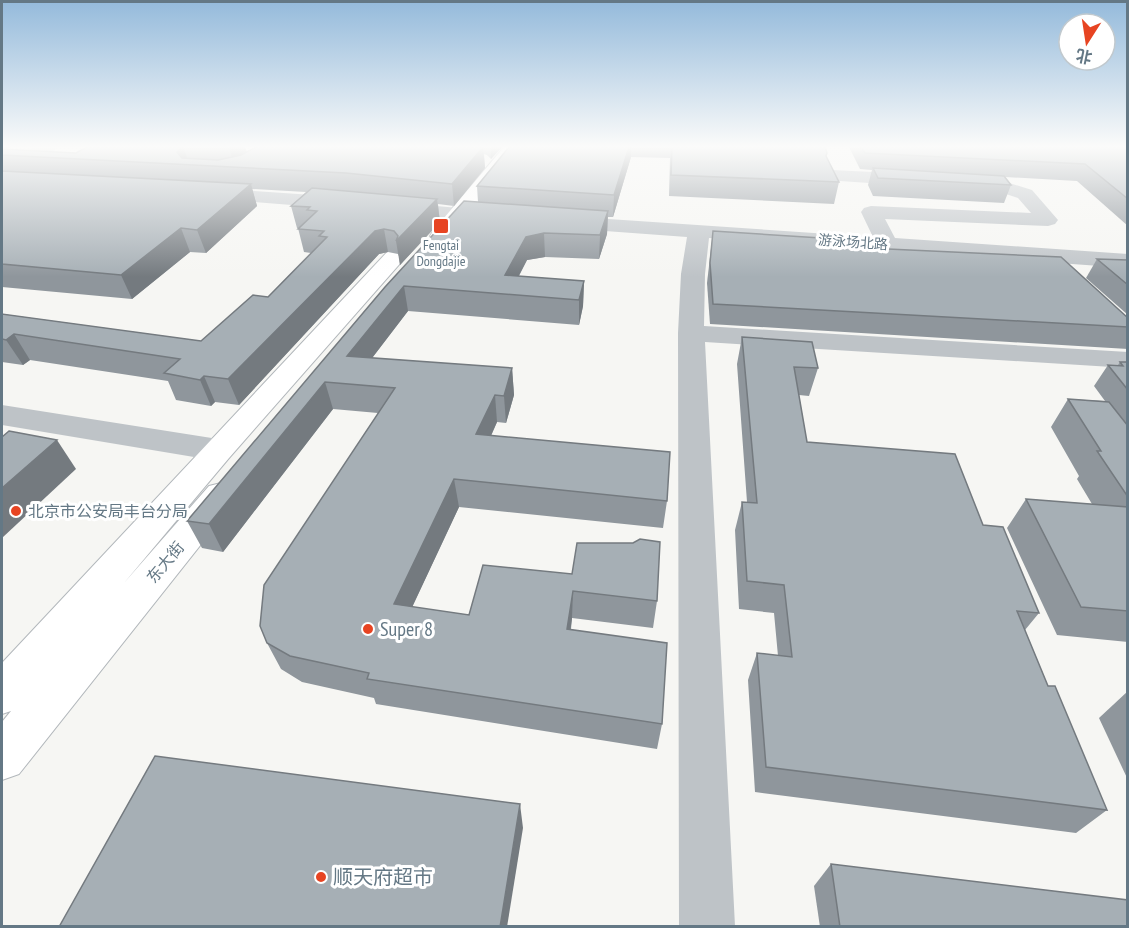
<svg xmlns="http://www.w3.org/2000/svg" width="1129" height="928" font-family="'PT Sans Narrow','Noto Sans SC',sans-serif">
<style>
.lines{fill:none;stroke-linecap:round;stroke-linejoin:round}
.major-casing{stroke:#b2b7bb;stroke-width:2}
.minor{fill:#bec3c7;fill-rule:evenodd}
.major{fill:#fff;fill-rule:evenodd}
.wall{fill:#8f969c}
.shaded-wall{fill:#747a7f}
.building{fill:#a6afb5;stroke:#747a7f;stroke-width:1.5}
.poi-dot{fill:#e74422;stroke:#fff;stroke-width:2}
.labels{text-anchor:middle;stroke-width:6;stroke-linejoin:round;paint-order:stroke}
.far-street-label{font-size:14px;fill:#647885;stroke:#fff}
.far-poi-label{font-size:14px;fill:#647885;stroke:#fff}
.poi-label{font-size:16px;fill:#647885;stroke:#fff;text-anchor:start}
.street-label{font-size:16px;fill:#647885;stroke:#fff}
.near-poi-label{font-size:20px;fill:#647885;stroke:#fff;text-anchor:start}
</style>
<rect width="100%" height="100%" fill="#f6f6f3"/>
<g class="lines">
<defs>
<g id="major">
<path d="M504 147H522L449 241 441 242 433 241 430 236 433 231Z"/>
<path d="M426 216 433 218 436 222 433 226 229 458 124 583 209 486 221 483 233 486 238 495 233 504 19 774 2 780V722L11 711 2 714V663L419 218Z"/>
</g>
</defs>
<use href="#major" class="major-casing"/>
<g class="minor">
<path d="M35 147H57L54 151C42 157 27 168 13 165L10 161 13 157Z"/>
<path d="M832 170 914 174 921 176 923 180 921 184 914 186 825 180 823 176 825 172Z"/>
<path d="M966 176 1000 180 1032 190 1058 220 1055 224 1048 226 885 219 895 238 1128 254V268L709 238 705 274 704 326 1128 352V368L705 342 735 926H679L678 333 681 274 687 237 564 228 557 226 554 222 557 218 564 216 873 237 861 212 864 208 871 206 1031 213 1018 198 997 191 959 186 957 182 959 178Z"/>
<path d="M211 188 342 197 349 199 352 203 349 207 342 209 204 198 201 194 204 190Z"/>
<path d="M393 202 491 211 498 213 501 217 498 221 491 223 386 212 383 208 386 204Z"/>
<path d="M2 405 218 439 229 442 234 450 229 458 218 461 2 425Z"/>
</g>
<use href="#major" class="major"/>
</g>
<g class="wall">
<path d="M2 147 6 149 76 153 87 147H245L247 152 256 147H502L491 159 487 155 484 154 485 168 454 206 438 204 440 222 400 265 399 256 398 254 388 252 379 254 239 405 215 402 211 406 176 400 168 381 30 360 23 365 2 362V314L201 341 268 297 311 253 304 252 298 228H297L291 206 306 192 252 189 257 206 206 253 190 252 132 299 2 287Z"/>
<path d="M509 147H825L826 156 839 182 834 204 669 196 670 158 631 157 613 217H608L607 234 599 259 545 257 527 260 519 276 584 281 583 306 579 325 408 311 372 358 512 368 514 395 506 423 497 422 491 436 667 501 663 528 459 507 412 607 469 615 483 565 657 601 653 628 572 618 571 629 662 724 657 749 376 704 374 698 302 682 281 669 267 643 378 413 333 409 223 552 202 548 187 521 478 202 477 186Z"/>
<path d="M849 147H1128V226L1077 181 1005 177 1011 185 1004 203 873 196 868 185 872 170 860 169Z"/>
<path d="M713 231 823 246 1128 318V349L710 324 707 283Z"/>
<path d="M1097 259 1128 260V315L1086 278Z"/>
<path d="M742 337 818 368 809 396 799 395 807 442 983 525 1039 613 1025 630 1048 686 1107 810 1076 833 755 792 748 680 757 653 778 656 774 613 739 609 735 530 742 502H747L737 364Z"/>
<path d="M1120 362H1128V642L1057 635 1007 528 1026 499 1092 504 1077 479 1079 476 1051 427 1068 399 1105 401 1094 386 1108 365H1118Z"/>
<path d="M1128 691V780L1099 718Z"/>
<path d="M831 864 1128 927H820L814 886Z"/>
</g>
<g class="shaded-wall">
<path d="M2 147H11L2 151Z"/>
<path d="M182 147H183L190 165H182L177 152Z"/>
<path d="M229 147H245L248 157 234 165Z"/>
<path d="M483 147 485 168 454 206 452 184Z"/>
<path d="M491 147H502L491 159Z"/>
<path d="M629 147H631V157L613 217 614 195Z"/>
<path d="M251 184 257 206 206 253 197 230Z"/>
<path d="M437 199 440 222 400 265 396 241Z"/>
<path d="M608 211 607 234 599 259 600 235Z"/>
<path d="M181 228 190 252 132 299 121 275Z"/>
<path d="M384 229 388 252 379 254 239 405 228 379 375 231Z"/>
<path d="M544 233 545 257 527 260 509 294 505 275 526 237Z"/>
<path d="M584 281 583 306 579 325V300Z"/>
<path d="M404 286 408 311 353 383 347 356Z"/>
<path d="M14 334 30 360 23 365 6 340Z"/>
<path d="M512 368 514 395 506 423 504 396Z"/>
<path d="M204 376 215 402 211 406 200 380Z"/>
<path d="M325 382 333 409 223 552 209 524Z"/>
<path d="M495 395 497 422 479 462 476 434Z"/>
<path d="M57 440 76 469 2 538V488Z"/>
<path d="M454 479 459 507 401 631 394 604Z"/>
<path d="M573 591 572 618 567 655V629Z"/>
<path d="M520 804 523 828 507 927H500Z"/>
</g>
<g class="building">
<path d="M87 147H182L177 152 182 158 218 160 241 155 256 147H483L452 184 346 173 2 155V149L76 153Z"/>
<path d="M509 147H629L614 195 477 186Z"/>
<path d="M672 147H825L827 153 826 156 839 182 671 175Z"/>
<path d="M861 147H1128V199L1085 164 865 153Z"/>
<path d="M873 168 1004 176 1011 185 878 178Z"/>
<path d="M2 171 251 184 197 230 181 228 121 275 2 264Z"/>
<path d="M312 188 437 199 396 241 398 236 394 231 384 229 375 231 228 379 204 376 200 380 164 373 180 359 14 334 6 340 2 339V314L201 341 253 295 268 297 327 237 319 236 324 231 298 229 317 211 307 210 310 207 291 206Z"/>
<path d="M464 201 608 211 600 235 544 233 526 237 505 275 584 281 579 300 404 286 347 356 512 368 504 396 495 395 476 434 670 452 667 501 454 479 394 604 469 615 483 565 572 574 577 543H633L640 539 660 542 657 601 573 591 567 629 667 643 662 724 367 679 369 673 290 656 267 643 260 626 264 585 395 388 325 382 209 524 187 521 385 287Z"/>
<path d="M713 231 821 238 823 246 1061 257 1128 318V327L713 304 710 263Z"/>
<path d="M1097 259 1128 260V285Z"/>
<path d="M742 337 812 342 818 368 794 367 807 442 955 454 983 525 1003 527 1039 613 1017 611 1048 686H1055L1107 810 766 767 757 653 792 657 784 585 747 581 742 502 757 503Z"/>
<path d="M1120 362H1128V390L1108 365 1123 366Z"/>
<path d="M1068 399 1109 402 1128 426V497L1097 451H1101Z"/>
<path d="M9 431 57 440 2 488V437Z"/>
<path d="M1026 499 1128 507V611L1081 607Z"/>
<path d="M155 756 520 804 500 927H59Z"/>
<path d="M831 864 1128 900V927H840Z"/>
</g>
<linearGradient id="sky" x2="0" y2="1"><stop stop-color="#94badb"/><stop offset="0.53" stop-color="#fbfbfa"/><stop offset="1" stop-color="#fbfbfa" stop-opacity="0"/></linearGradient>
<rect width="1129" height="277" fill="url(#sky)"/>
<g class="poi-dot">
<rect x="433" y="218" width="16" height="16" rx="3"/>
<circle cx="16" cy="511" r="6"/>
<circle cx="368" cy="629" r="6"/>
<circle cx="321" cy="877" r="6"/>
</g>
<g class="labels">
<g class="far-street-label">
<text transform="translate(853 242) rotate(4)" y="5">游泳场北路</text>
</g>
<g class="far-poi-label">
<text x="441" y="250">Fengtai<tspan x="441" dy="16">Dongdajie</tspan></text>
</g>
<g class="poi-label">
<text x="28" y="517">北京市公安局丰台分局</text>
</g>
<g class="street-label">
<text transform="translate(165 562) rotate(-50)" y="6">东大街</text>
</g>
<g class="near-poi-label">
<text x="380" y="636">Super 8</text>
<text x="333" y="884">顺天府超市</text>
</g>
</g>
<rect width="1129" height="928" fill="none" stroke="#647885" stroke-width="6"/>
<g transform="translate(1087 42) rotate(192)"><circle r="28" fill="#ffffff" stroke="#c1c9ce" stroke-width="1.5"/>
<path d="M0-4.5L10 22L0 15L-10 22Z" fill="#e74422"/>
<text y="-9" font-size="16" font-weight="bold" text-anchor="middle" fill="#647885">北</text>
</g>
</svg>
